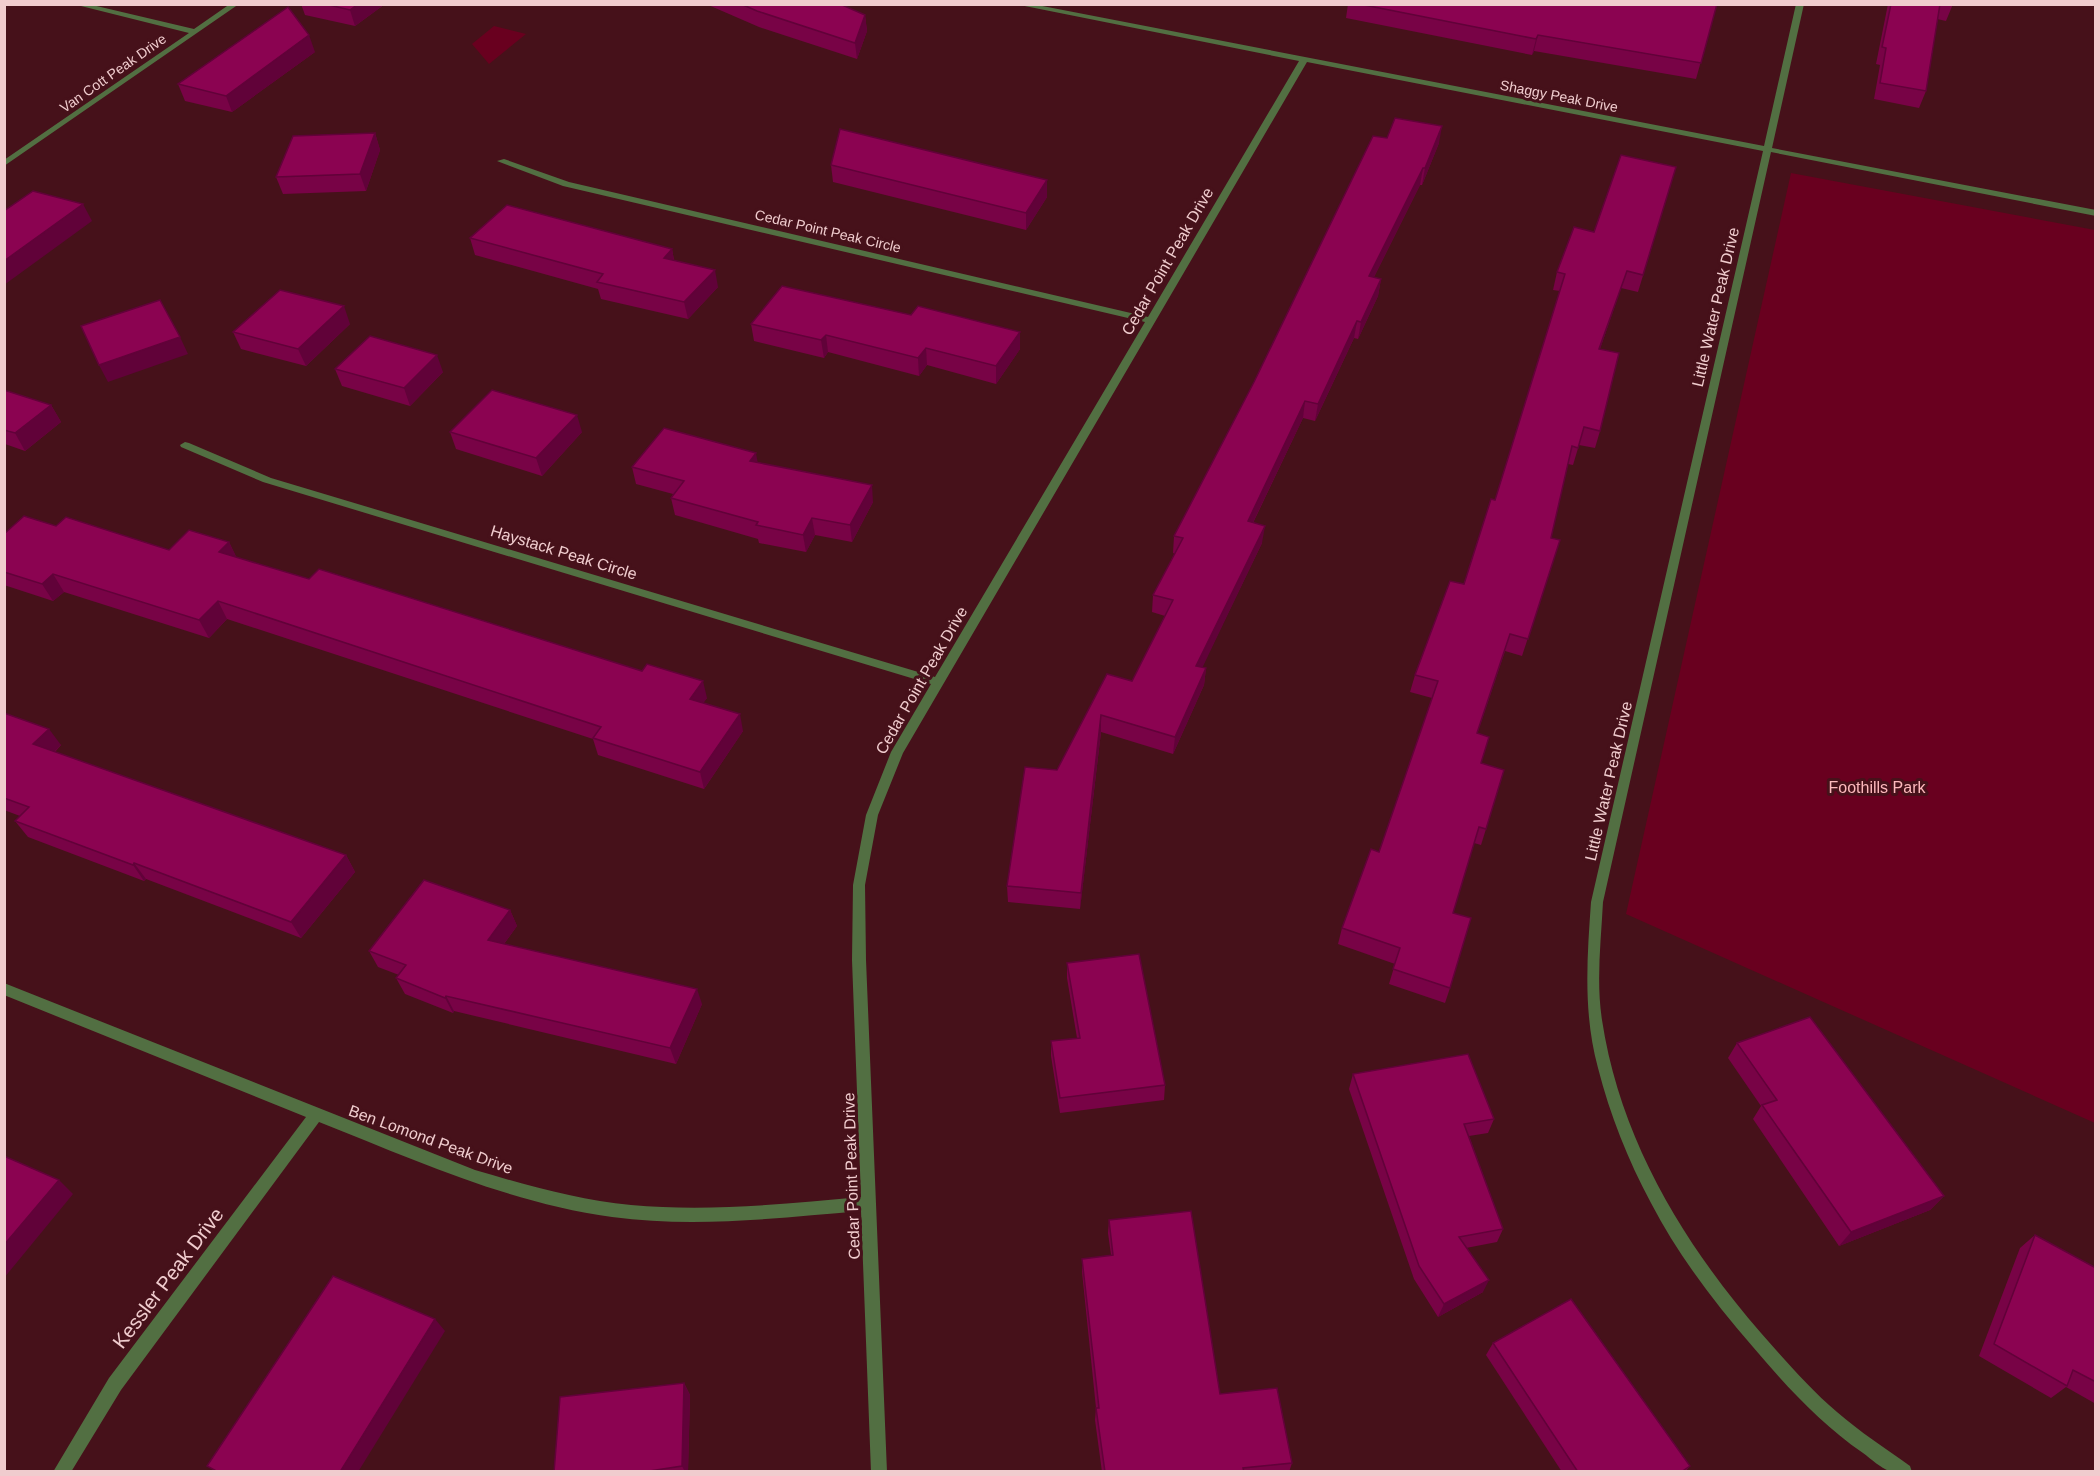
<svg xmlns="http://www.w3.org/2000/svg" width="2100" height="1476" font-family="Arial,sans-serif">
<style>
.green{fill:#69001f}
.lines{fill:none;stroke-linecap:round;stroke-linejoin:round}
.street{fill:#526f42;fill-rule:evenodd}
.wall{fill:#780346}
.shaded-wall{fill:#610239}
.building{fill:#8b0351;stroke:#610239;stroke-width:1.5}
.labels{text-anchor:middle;stroke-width:6;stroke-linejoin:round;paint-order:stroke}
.far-street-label{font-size:14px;fill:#f0ccce;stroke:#46111a}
.street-label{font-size:16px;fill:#f0ccce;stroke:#46111a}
.park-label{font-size:16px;fill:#fdb9bd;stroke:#46111a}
.near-street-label{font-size:20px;fill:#f0ccce;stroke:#46111a}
</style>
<rect width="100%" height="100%" fill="#46111a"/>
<g class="green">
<path d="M494 26 526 34 489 64 472 44Z"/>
<path d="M1791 173 2095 230V1123L1626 914Z"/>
</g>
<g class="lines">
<g class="street">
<path d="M73 4H88L194 29 230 4H239L4 166V160L189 33Z"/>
<path d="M1015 4H1032L1764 146 1796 4H1804L1772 148 2096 210V216L1771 152 1603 902C1601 941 1596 981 1602 1020 1620 1139 1683 1243 1761 1333 1785 1360 1809 1388 1837 1412 1860 1432 1885 1448 1910 1466L1912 1472C1906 1472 1895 1473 1889 1471 1881 1468 1871 1459 1863 1453 1821 1424 1786 1386 1753 1347 1714 1302 1678 1255 1651 1203 1628 1160 1610 1115 1598 1068 1583 1013 1587 959 1591 902L1763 151 1307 62 903 753 878 815 865 885 866 960 887 1472H871L861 1211C779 1218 695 1228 612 1217 509 1203 415 1160 319 1122L121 1390 71 1472H53L109 1378 306 1117 4 995V983L475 1170C526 1185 578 1200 631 1205 708 1212 785 1204 861 1197L852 960 853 885 866 815 891 752 931 684 263 482 181 447 180 445 185 442 189 443 271 478 935 677 1145 322 563 186 497 161 504 159 569 182 1148 317 1299 61Z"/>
</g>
</g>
<g class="wall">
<path d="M301 4H385L355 26 305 15Z"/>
<path d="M706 4H840L865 15 867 31 857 59 759 27Z"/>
<path d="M1348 4H1717L1696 79 1534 51 1532 55 1346 18Z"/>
<path d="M1888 4H1953L1946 21 1937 19 1926 91 1919 108 1874 99 1880 65 1876 64Z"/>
<path d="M315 52 232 112 185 101 178 84Z"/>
<path d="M375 133 380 150 366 191 283 194 276 177Z"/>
<path d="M1387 138 1439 143 1422 185H1420L1374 277 1381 279 1378 296 1358 339 1354 338 1315 421 1303 418 1253 523 1262 543 1202 667 1206 668 1204 685 1173 754 1101 732 1080 909 1008 902 1007 886 1057 770 1107 674 1132 681 1165 616 1152 612 1153 595 1175 554 1173 553 1174 536Z"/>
<path d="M831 165 1047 180V197L1026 230 833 182Z"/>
<path d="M1676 167 1638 292 1621 288 1600 349V431L1595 448 1579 445 1573 465 1568 464 1551 538 1560 540 1522 656 1505 651 1477 734 1481 763 1486 829 1481 845 1474 843 1453 913 1450 988 1445 1003 1389 984 1395 964 1338 944 1342 928 1379 852 1432 698 1410 692 1415 675 1464 584 1495 500 1560 291 1553 290 1557 272 1594 232Z"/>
<path d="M470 238 672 249 674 260 718 287 688 319 601 299 598 289 475 255Z"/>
<path d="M350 324 306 366 241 349 233 332Z"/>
<path d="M751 324 1020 349 996 384 927 365 919 376 828 352 824 358 754 341Z"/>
<path d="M335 369 443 372 410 406 342 386Z"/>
<path d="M4 390 51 405 61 422 25 451 5 444 4 445Z"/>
<path d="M450 432H582L542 476 456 449Z"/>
<path d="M758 462 873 502 852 542 815 535 806 552 759 543 758 539 675 515 671 498 673 494 636 484 632 467Z"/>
<path d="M56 526 169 550 229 542 236 557 707 698 703 703 743 731 704 789 598 755 593 739 227 619 209 638 64 592 53 601 4 585V534Z"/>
<path d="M4 713 61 745 55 752 346 855 355 872 301 938 146 879 144 881 28 837 15 821 20 816 4 810Z"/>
<path d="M510 910 517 926 504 944 702 1004 676 1064 454 1011 453 1013 405 994 396 978 399 975 378 967 369 951Z"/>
<path d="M1067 963 1165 1085 1164 1100 1060 1113 1051 1056V1041L1077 1038 1067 978Z"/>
<path d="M1737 1043 1944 1196 1930 1210 1839 1246 1753 1119 1761 1106 1728 1058Z"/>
<path d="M1353 1074 1494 1119 1488 1133 1469 1136 1503 1229 1497 1242 1466 1248 1483 1292 1438 1317 1414 1279 1349 1089Z"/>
<path d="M1109 1220 1220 1394 1292 1463 1289 1472H1102L1095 1420 1096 1408 1082 1272V1259L1111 1255 1108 1233Z"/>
<path d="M2035 1235 2096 1268V1404L2066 1387 2051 1398 1979 1356 2020 1248Z"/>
<path d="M1493 1343 1690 1466 1685 1472H1562L1486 1355Z"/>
<path d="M684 1383 690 1395 688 1472H554Z"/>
</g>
<g class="shaded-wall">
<path d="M358 4H385L355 26 350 10Z"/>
<path d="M865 15 867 31 857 59 855 43Z"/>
<path d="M309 35 315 52 232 112 226 96Z"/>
<path d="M1538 35 1534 51 1532 55 1536 39Z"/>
<path d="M1442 126 1439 143 1422 185 1425 168Z"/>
<path d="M375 133 380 150 366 191 360 174Z"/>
<path d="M1423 168 1420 185 1366 293 1369 276Z"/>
<path d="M1047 180V197L1026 230V213Z"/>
<path d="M83 204 92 221 4 285V261Z"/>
<path d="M672 249 675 266 664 258Z"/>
<path d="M715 270 718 287 688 319 684 302Z"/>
<path d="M1627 271 1621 288 1594 366 1599 349Z"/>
<path d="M1381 279 1378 296 1358 339 1361 322Z"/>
<path d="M344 306 350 324 306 366 298 349Z"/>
<path d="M1357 321 1354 338 1315 421 1318 404Z"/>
<path d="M1020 332V349L996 384V366Z"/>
<path d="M826 335 828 352 824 358 821 340Z"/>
<path d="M180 337 188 354 108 382 99 365Z"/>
<path d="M926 348 927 365 919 376 918 358Z"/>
<path d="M437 355 443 372 410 406 404 388Z"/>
<path d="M1305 401 1303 418 1245 539 1248 521Z"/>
<path d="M51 405 61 422 25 451 15 433Z"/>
<path d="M577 415 582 432 542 476 536 458Z"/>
<path d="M756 453 759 470 750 461Z"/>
<path d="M872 485 873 502 852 542 850 525Z"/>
<path d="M812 518 815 535 806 552 803 535Z"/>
<path d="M1265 526 1262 543 1195 683 1196 666Z"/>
<path d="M229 542 238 560 219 552Z"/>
<path d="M53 574 64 592 53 601 42 584Z"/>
<path d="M218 601 227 619 209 638 199 620Z"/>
<path d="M1206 668 1204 685 1173 754 1175 737Z"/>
<path d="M703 681 707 698 694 715 690 699Z"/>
<path d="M740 714 743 731 704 789 700 772Z"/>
<path d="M1101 715V732L1080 909 1081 893Z"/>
<path d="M49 729 61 745 45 761 33 744Z"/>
<path d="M346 855 355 872 301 938 291 922Z"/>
<path d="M134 863 146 879 144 881 133 865Z"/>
<path d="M510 910 517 926 495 956 488 940Z"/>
<path d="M697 989 702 1004 676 1064 670 1048Z"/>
<path d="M446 996 454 1011 453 1013 445 998Z"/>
<path d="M59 1180 73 1194 4 1278V1245Z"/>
<path d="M1944 1196 1930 1210 1839 1246 1851 1232Z"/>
<path d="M1489 1280 1483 1292 1438 1317 1444 1304Z"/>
<path d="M435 1319 445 1331 358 1472H340Z"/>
<path d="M684 1383 690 1395 688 1472H685L682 1466Z"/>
</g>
<g class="building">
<path d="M325 4H358L350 10Z"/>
<path d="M741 4H840L865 15 855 43 757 11Z"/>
<path d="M1359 4H1717L1701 63 1538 35 1536 39Z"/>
<path d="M1891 4H1940L1926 91 1880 83 1886 48 1882 47Z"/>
<path d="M288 7 309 35 226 96 178 84Z"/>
<path d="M1395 118 1442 126 1425 168H1423L1369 276 1381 279 1361 322 1357 321 1318 404 1305 401 1248 521 1265 526 1196 666 1206 668 1175 737 1101 715 1081 893 1007 886 1025 767 1057 770 1107 674 1132 681 1173 600 1153 595 1183 538 1174 536 1254 382 1373 136 1387 138Z"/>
<path d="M840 129 1047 180 1026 213 831 165Z"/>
<path d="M375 133 360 174 276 177 293 136Z"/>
<path d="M1621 155 1676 167 1643 275 1627 271 1599 349 1619 353 1600 431 1584 427 1578 448 1572 446 1551 538 1560 540 1528 639 1510 634 1477 733 1489 737 1481 763 1504 770 1486 829 1479 827 1453 913 1471 918 1450 988 1393 969 1400 948 1342 928 1371 849 1379 852 1438 681 1415 675 1450 581 1464 584 1491 499 1495 500 1565 274 1557 272 1574 227 1594 232Z"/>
<path d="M33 191 83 204 4 261V211Z"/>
<path d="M507 205 672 249 664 258 715 270 684 302 597 282 603 274 470 238Z"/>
<path d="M782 286 911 315 918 306 1020 332 996 366 926 348 918 358 826 335 821 340 751 324Z"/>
<path d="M280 290 344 306 298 349 233 332Z"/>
<path d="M160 300 180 337 99 365 81 326Z"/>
<path d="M370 336 437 355 404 388 335 369Z"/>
<path d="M4 390 51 405 15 433 4 430Z"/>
<path d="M492 390 577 415 536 458 450 432Z"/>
<path d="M664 428 756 453 750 461 872 485 850 525 812 518 803 535 756 525 758 522 671 498 684 481 632 467Z"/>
<path d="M24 516 56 526 66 517 169 550 189 530 229 542 219 552 309 579 319 569 642 671 647 664 703 681 690 699 740 714 700 772 593 738 601 727 218 601 199 620 53 574 42 584 4 572V534Z"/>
<path d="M4 713 49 729 33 744 346 855 291 922 134 863 133 865 15 821 29 807 4 798Z"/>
<path d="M424 880 510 910 488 940 697 989 670 1048 446 996 445 998 396 978 406 965 369 951Z"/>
<path d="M1139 954 1165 1085 1060 1098 1051 1041 1080 1038 1067 963Z"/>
<path d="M1810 1017 1944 1196 1851 1232 1762 1105 1777 1100 1737 1043Z"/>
<path d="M1468 1054 1494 1119 1464 1124 1503 1229 1459 1237 1489 1280 1444 1304 1419 1266 1353 1074Z"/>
<path d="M4 1156 59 1180 4 1245Z"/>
<path d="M1191 1211 1220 1394 1277 1388 1292 1463 1243 1468 1244 1472H1105L1096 1408H1099L1082 1259 1113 1255 1109 1220Z"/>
<path d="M2035 1235 2096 1268V1382L2073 1370 2067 1386 1994 1344Z"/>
<path d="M333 1276 435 1319 340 1472H218L207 1466Z"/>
<path d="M1571 1299 1690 1466 1681 1472H1578L1493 1343Z"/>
<path d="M684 1383 682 1466 643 1472H554L560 1397Z"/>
</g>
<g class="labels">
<g class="far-street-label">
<text transform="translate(113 73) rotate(-35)" y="5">Van Cott Peak Drive</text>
<text transform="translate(1559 96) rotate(11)" y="5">Shaggy Peak Drive</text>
<text transform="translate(828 231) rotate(13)" y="5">Cedar Point Peak Circle</text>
</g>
<g class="street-label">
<text transform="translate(1167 261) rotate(-60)" y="6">Cedar Point Peak Drive</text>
<text transform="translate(1715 307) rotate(-77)" y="6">Little Water Peak Drive</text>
<text transform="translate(564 552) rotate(17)" y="6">Haystack Peak Circle</text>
<text transform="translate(921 680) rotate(-60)" y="6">Cedar Point Peak Drive</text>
<text transform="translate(1608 781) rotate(-77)" y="6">Little Water Peak Drive</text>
<text transform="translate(431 1139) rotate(20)" y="6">Ben Lomond Peak Drive</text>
<text transform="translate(851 1176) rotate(-92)" y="6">Cedar Point Peak Drive</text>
</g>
<g class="park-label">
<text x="1877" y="793">Foothills Park</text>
</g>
<g class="near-street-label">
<text transform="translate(168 1278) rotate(-53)" y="7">Kessler Peak Drive</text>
</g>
</g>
<rect width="2100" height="1476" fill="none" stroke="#f0ccce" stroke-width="12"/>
</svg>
